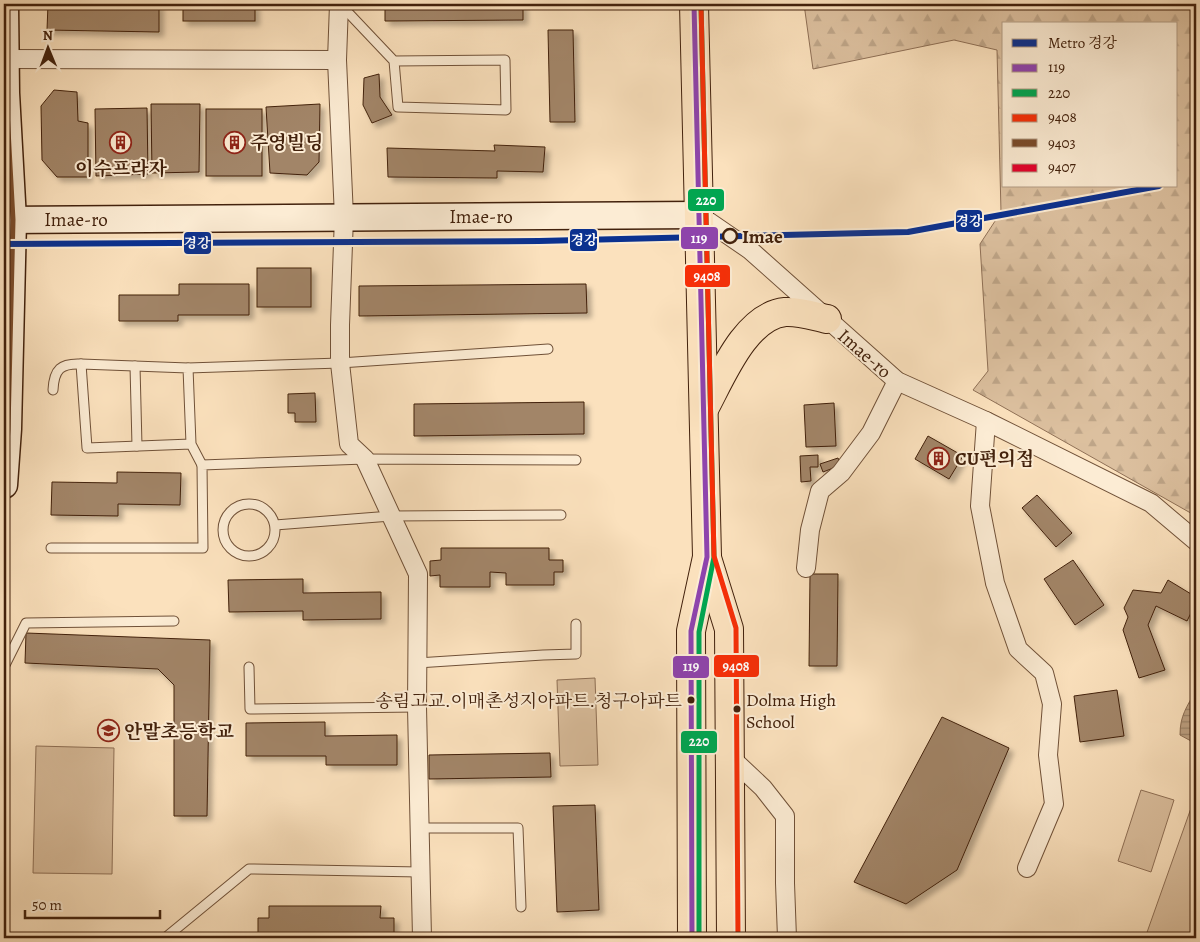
<svg xmlns="http://www.w3.org/2000/svg" width="1200" height="942" font-family="Alegreya,'Noto Serif KR',serif">
<style>
.forest{fill:url(#forest-firs);stroke:#8f7056;fill-rule:evenodd}
.park{fill:#dcc09f;stroke:#8f7056}
.water{fill:url(#water-rules);stroke:#8b6d52}
.building{fill:#a28568;stroke:#42210c;filter:url(#shadow)}
.lines{fill:none;stroke-linecap:round;stroke-linejoin:round}
.lane-casing{stroke:#705138;stroke-width:11}
.street-casing{stroke:#705138;stroke-width:20}
.secondary-casing{stroke:#42210c;stroke-width:29}
.primary-casing{stroke:#42210c;stroke-width:30}
.lane{stroke:#fcecd4;stroke-width:9}
.street{stroke:#fcecd4;stroke-width:18}
.secondary{stroke:#fcecd4;stroke-width:26}
.primary{stroke:#fbe1bd;stroke-width:28}
.bus-1-casing{stroke:#fcecd4;stroke-width:9}
.bus-2-casing{stroke:#fcecd4;stroke-width:9}
.bus-3-casing{stroke:#fcecd4;stroke-width:9}
.bus-4-casing{stroke:#fcecd4;stroke-width:9}
.bus-5-casing{stroke:#fcecd4;stroke-width:9}
.bus-1{stroke:#8e44ad;stroke-width:5}
.bus-2{stroke:#00a651;stroke-width:5}
.bus-3{stroke:#f72f08;stroke-width:5}
.bus-4{stroke:#7a4b2a;stroke-width:5}
.bus-5{stroke:#e4002b;stroke-width:5}
.metro-1-casing{stroke:#fcecd4;stroke-width:10}
.metro-1{stroke:#0b318f;stroke-width:6}
.stop-dot{fill:#fcecd4;stroke:#42210c;stroke-width:2.5}
.bus-dot{fill:#42210c;stroke:#fcecd4;stroke-width:2}
.labels{text-anchor:middle;stroke-width:4;stroke-linejoin:round;paint-order:stroke}
.bus-label{font-size:18px;fill:#42210c;stroke:#fcecd4;text-anchor:start}
.poi-label{font-size:19px;font-weight:bold;fill:#42210c;stroke:#fcecd4;text-anchor:start}
.street-label{font-size:19px;fill:#42210c;stroke:#fcecd4}
.stop-label{font-size:19px;font-weight:bold;fill:#42210c;stroke:#fcecd4;text-anchor:start}
.line-badge{stroke:#fcecd4;stroke-width:2}
.badge-label{font-size:14px;text-anchor:middle;font-weight:bold;fill:#fff}
</style>
<defs>
<pattern id="forest-firs" width="22" height="20" patternUnits="userSpaceOnUse" patternTransform="scale(1.25)"><rect width="22" height="20" fill="#dcc09f"/><path d="M5 1l3.5 6h-7zM16 11l3.5 6h-7z" fill="#bea588"/></pattern>
<pattern id="water-rules" width="6" height="5" patternUnits="userSpaceOnUse" patternTransform="scale(1.25)"><rect width="6" height="5" fill="#bca081"/><path d="M0 2.5h6" fill="none" stroke="#9a8268"/></pattern>
<filter id="shadow"><feDropShadow dx="4.5" dy="4.5" stdDeviation="2.5" flood-color="#0004"/></filter>
</defs>
<rect width="100%" height="100%" fill="#fbe1bd"/>
<filter id="stains"><feTurbulence type="fractalNoise" baseFrequency=".004" numOctaves="4"/><feColorMatrix values="0 0 0 0 .2 0 0 0 0 .09 0 0 0 0 .02 0 0 0 .5 -.17"/></filter>
<radialGradient id="worn" r=".72"><stop offset=".6" stop-color="#630" stop-opacity="0"/><stop offset="1" stop-color="#630" stop-opacity=".3"/></radialGradient>
<path class="forest" d="M804 4H1196V516L973 390 988 371 980 244 1001 212 997 50 954 40 813 69ZM1004 24H1176V186H1004Z"/>
<g class="park">
<path d="M595 678 598 765 560 766 557 680Z"/>
<path d="M36 746 114 748 112 874 33 873Z"/>
<path d="M1141 790 1174 800 1151 872 1118 861Z"/>
<path d="M1196 794V938H1145Z"/>
</g>
<path class="water" d="M1196 690V742L1191 741 1180 735C1180 715 1187 707 1196 690Z"/>
<g class="building">
<path d="M48 4H159V32L47 30Z"/>
<rect x="183" y="4" width="72" height="17"/>
<path d="M385 4H523V20L385 21Z"/>
<path d="M548 30H573L575 122H550Z"/>
<path d="M379 74 380 97 392 115 372 123 363 105 364 78Z"/>
<path d="M54 90 77 92 78 121 88 123V177H57L42 160 41 106Z"/>
<path d="M151 104H200L199 172 152 173Z"/>
<path d="M320 104 319 162 307 175 270 173 266 107Z"/>
<path d="M147 108 148 174 96 176 95 109Z"/>
<rect x="206" y="109" width="56" height="67"/>
<path d="M494 145 545 147 543 172 497 171V178L388 177 387 148 495 151Z"/>
<rect x="257" y="268" width="54" height="39"/>
<path d="M179 284H249V315H178V321H119V295H179Z"/>
<path d="M586 284 587 313 359 316V286Z"/>
<path d="M315 393 316 422H295V413H288V394Z"/>
<path d="M584 402V434L414 436V404Z"/>
<path d="M834 403 836 446 806 447 804 405Z"/>
<path d="M928 436 963 456 949 479 915 459Z"/>
<path d="M818 455V467H810L811 481 801 482 800 456Z"/>
<path d="M838 458 841 465 823 472 820 464Z"/>
<path d="M117 472 181 473 180 505 118 504V516L51 515 52 482 117 483Z"/>
<path d="M1037 495 1072 533 1056 547 1022 508Z"/>
<path d="M441 548H549V560H563V572H554V585H506V573L490 572V587H440V575L430 576V561L441 560Z"/>
<path d="M1073 560 1104 605 1075 625 1044 579Z"/>
<path d="M810 574H838L837 666H809Z"/>
<path d="M303 579V593L381 592V619L303 620V611L229 612 228 580Z"/>
<path d="M1168 580 1196 597V603L1187 621 1156 606 1148 625 1165 670 1139 678 1123 630 1128 617 1124 608 1133 590 1161 593Z"/>
<path d="M26 633 210 640 207 816H174V685L158 669 25 663Z"/>
<path d="M1117 690 1124 736 1080 742 1074 696Z"/>
<path d="M942 717 1009 748 957 870 906 904 854 882Z"/>
<path d="M325 722V736L397 735V765H326V756H246V723Z"/>
<path d="M550 753 551 777 429 779V755Z"/>
<path d="M595 805 599 910 557 912 553 806Z"/>
<path d="M269 906H381L380 918H394V933H386V938H334V934H322V938H268V937H258V918H269Z"/>
<path d="M562 934V938H434V935Z"/>
</g>
<g class="lines">
<defs>
<g id="lane">
<path d="M340 4 394 61 505 60 506 110 398 107 394 61"/>
<path d="M135 366 137 446"/>
<path d="M188 368 340 363 548 349"/>
<path d="M53 390C54 369 61 363 81 364"/>
<path d="M191 444 87 448 81 364 188 368 191 444 202 465"/>
<circle cx="249" cy="530" r="26"/>
<path d="M275 525 391 516 561 515"/>
<path d="M51 548H203L202 465 365 459 576 460"/>
<path d="M417 663 543 655 576 654V624"/>
<path d="M4 667 26 623 174 621"/>
<path d="M249 667 250 709 417 707"/>
<path d="M420 828H518L521 907"/>
<path d="M165 938 249 869 420 872"/>
</g>
<g id="street">
<path d="M339 4 337 60 344 217 340 325V363L349 444 365 459 418 574 417 707 422 938"/>
<path d="M6 59 337 60"/>
<path d="M699 215 750 250 897 381 986 421 1151 503 1196 541"/>
<path d="M986 421 980 506 995 583 1018 649 1044 673 1052 704 1048 755 1054 804 1027 868"/>
<path d="M806 568 810 530 820 491 841 473 871 433 897 381"/>
<path d="M729 756 763 788 785 816V883L787 938"/>
</g>
<g id="secondary">
<path d="M4 220 699 215"/>
<path d="M4 485 8 429 13 220 6 93 5 4"/>
</g>
<g id="primary">
<path d="M704 409C721 378 745 316 785 312 799 311 813 316 827 319"/>
<path d="M707 558 729 629 731 938"/>
<path d="M692 938 691 631 707 557 694 4"/>
</g>
</defs>
<use href="#lane" class="lane-casing"/>
<use href="#street" class="street-casing"/>
<use href="#secondary" class="secondary-casing"/>
<use href="#primary" class="primary-casing"/>
<use href="#lane" class="lane"/>
<use href="#street" class="street"/>
<use href="#secondary" class="secondary"/>
<use href="#primary" class="primary"/>
<defs>
<path id="bus-1" d="M692 938 691 631 707 557 694 4"/>
<path id="bus-2" d="M699 938V632L714 557 701 4"/>
<path id="bus-3" d="M701 4 714 556 736 628 738 938"/>
<path id="bus-4" d="M4 485 8 429 13 220 6 93 5 4"/>
<path id="bus-5" d="M4 293 5 228H4"/>
</defs>
<use href="#bus-1" class="bus-1-casing"/>
<use href="#bus-2" class="bus-2-casing"/>
<use href="#bus-3" class="bus-3-casing"/>
<use href="#bus-4" class="bus-4-casing"/>
<use href="#bus-5" class="bus-5-casing"/>
<use href="#bus-1" class="bus-1"/>
<use href="#bus-2" class="bus-2"/>
<use href="#bus-3" class="bus-3"/>
<use href="#bus-4" class="bus-4"/>
<use href="#bus-5" class="bus-5"/>
<defs>
<path id="metro-1" d="M4 244 539 241 908 232 1159 186"/>
</defs>
<use href="#metro-1" class="metro-1-casing"/>
<use href="#metro-1" class="metro-1"/>
</g>
<defs>
<symbol id="building-ring" viewBox="-11 -11 22 22"><circle r="9.5" fill="#fcecd4" stroke="#8f2418" stroke-width="1.5"/><path d="M-4-6H4V6H1V3H-1V6H-4ZM-2.5-4.3h1.7v1.8h-1.7ZM.8-4.3h1.7v1.8H.8ZM-2.5-1h1.7V.8h-1.7ZM.8-1h1.7V.8H.8Z" fill="#8f2418"/></symbol>
<symbol id="school-ring" viewBox="-11 -11 22 22"><circle r="9.5" fill="#fcecd4" stroke="#8f2418" stroke-width="1.5"/><path d="M0-5L7-2L0 1L-7-2ZM-4 1L0 2.5L4 1V4Q0 6-4 4Z" fill="#8f2418"/></symbol>
</defs>
<g fill-rule="evenodd">
<use href="#building-ring" x="108" y="130" width="25" height="25"/>
<use href="#building-ring" x="222" y="130" width="25" height="25"/>
<use href="#building-ring" x="926" y="446" width="25" height="25"/>
<use href="#school-ring" x="96" y="718" width="25" height="25"/>
</g>
<circle class="stop-dot" cx="730" cy="236" r="7"/>
<g class="bus-dot">
<circle cx="691" cy="700" r="4.5"/>
<circle cx="737" cy="709" r="4.5"/>
</g>
<g class="labels">
<g class="bus-label">
<text x="746" y="706">Dolma High<tspan x="746" dy="22">School</tspan></text>
<text x="682" y="707" text-anchor="end">송림고교.이매촌성지아파트.청구아파트</text>
</g>
<g class="poi-label">
<text x="250" y="149">주영빌딩</text>
<text x="121" y="175" text-anchor="middle">이수프라자</text>
<text x="955" y="465">CU편의점</text>
<text x="124" y="738">안말초등학교</text>
</g>
<g class="street-label">
<text x="481" y="223">Imae-ro</text>
<text x="76" y="226">Imae-ro</text>
<text transform="translate(865 353) rotate(41)" y="7">Imae-ro</text>
</g>
<g class="stop-label">
<text x="742" y="243">Imae</text>
</g>
</g>
<g class="line-badge">
<rect x="687" y="188" width="38" height="24" rx="5" fill="#00a651"/>
<rect x="955" y="209" width="28" height="24" rx="5" fill="#0b318f"/>
<rect x="680" y="226" width="39" height="24" rx="5" fill="#8e44ad"/>
<rect x="569" y="228" width="29" height="24" rx="5" fill="#0b318f"/>
<rect x="183" y="231" width="29" height="24" rx="5" fill="#0b318f"/>
<rect x="684" y="264" width="47" height="24" rx="5" fill="#f72f08"/>
<rect x="713" y="654" width="47" height="24" rx="5" fill="#f72f08"/>
<rect x="672" y="655" width="38" height="24" rx="5" fill="#8e44ad"/>
<rect x="680" y="730" width="38" height="24" rx="5" fill="#00a651"/>
</g>
<g class="badge-label">
<text x="706" y="205">220</text>
<text x="969" y="226">경강</text>
<text x="699" y="243">119</text>
<text x="584" y="245">경강</text>
<text x="197" y="248">경강</text>
<text x="707" y="281">9408</text>
<text x="736" y="671">9408</text>
<text x="691" y="671">119</text>
<text x="699" y="746">220</text>
</g>
<rect width="1200" height="942" fill="none" stroke="#fbe1bd" stroke-width="20"/>
<rect x="5" y="5" width="1190" height="932" fill="none" stroke="#42210c" stroke-width="2.5"/>
<rect x="10" y="10" width="1180" height="922" fill="none" stroke="#42210c"/>
<rect x="1002" y="22" width="175" height="165" fill="#fcecd4" stroke="#b29b84"/>
<rect x="1012" y="39" width="25" height="8" fill="#0b318f" stroke="#b29b84"/>
<text x="1048" y="48" font-size="15" fill="#42210c">Metro 경강</text>
<rect x="1012" y="64" width="25" height="8" fill="#8e44ad" stroke="#b29b84"/>
<text x="1048" y="72" font-size="15" fill="#42210c">119</text>
<rect x="1012" y="89" width="25" height="8" fill="#00a651" stroke="#b29b84"/>
<text x="1048" y="98" font-size="15" fill="#42210c">220</text>
<rect x="1012" y="114" width="25" height="8" fill="#f72f08" stroke="#b29b84"/>
<text x="1048" y="122" font-size="15" fill="#42210c">9408</text>
<rect x="1012" y="139" width="25" height="8" fill="#7a4b2a" stroke="#b29b84"/>
<text x="1048" y="148" font-size="15" fill="#42210c">9403</text>
<rect x="1012" y="164" width="25" height="8" fill="#e4002b" stroke="#b29b84"/>
<text x="1048" y="172" font-size="15" fill="#42210c">9407</text>
<g transform="translate(48 48) rotate(359)" stroke="#fcecd4" stroke-width="4" paint-order="stroke">
<path d="M0-4L9 19L0 12L-9 19Z" fill="#42210c"/>
<text y="-8" font-size="14" font-weight="bold" text-anchor="middle" fill="#42210c">N</text>
</g>
<path d="M25 910v8h135v-8" fill="none" stroke="#42210c" stroke-width="2.5"/>
<text x="32" y="910" font-size="15" fill="#42210c" stroke="#fcecd4" stroke-width="4" paint-order="stroke">50 m</text>
<rect width="100%" height="100%" filter="url(#stains)"/>
<rect width="100%" height="100%" fill="url(#worn)"/>
</svg>
